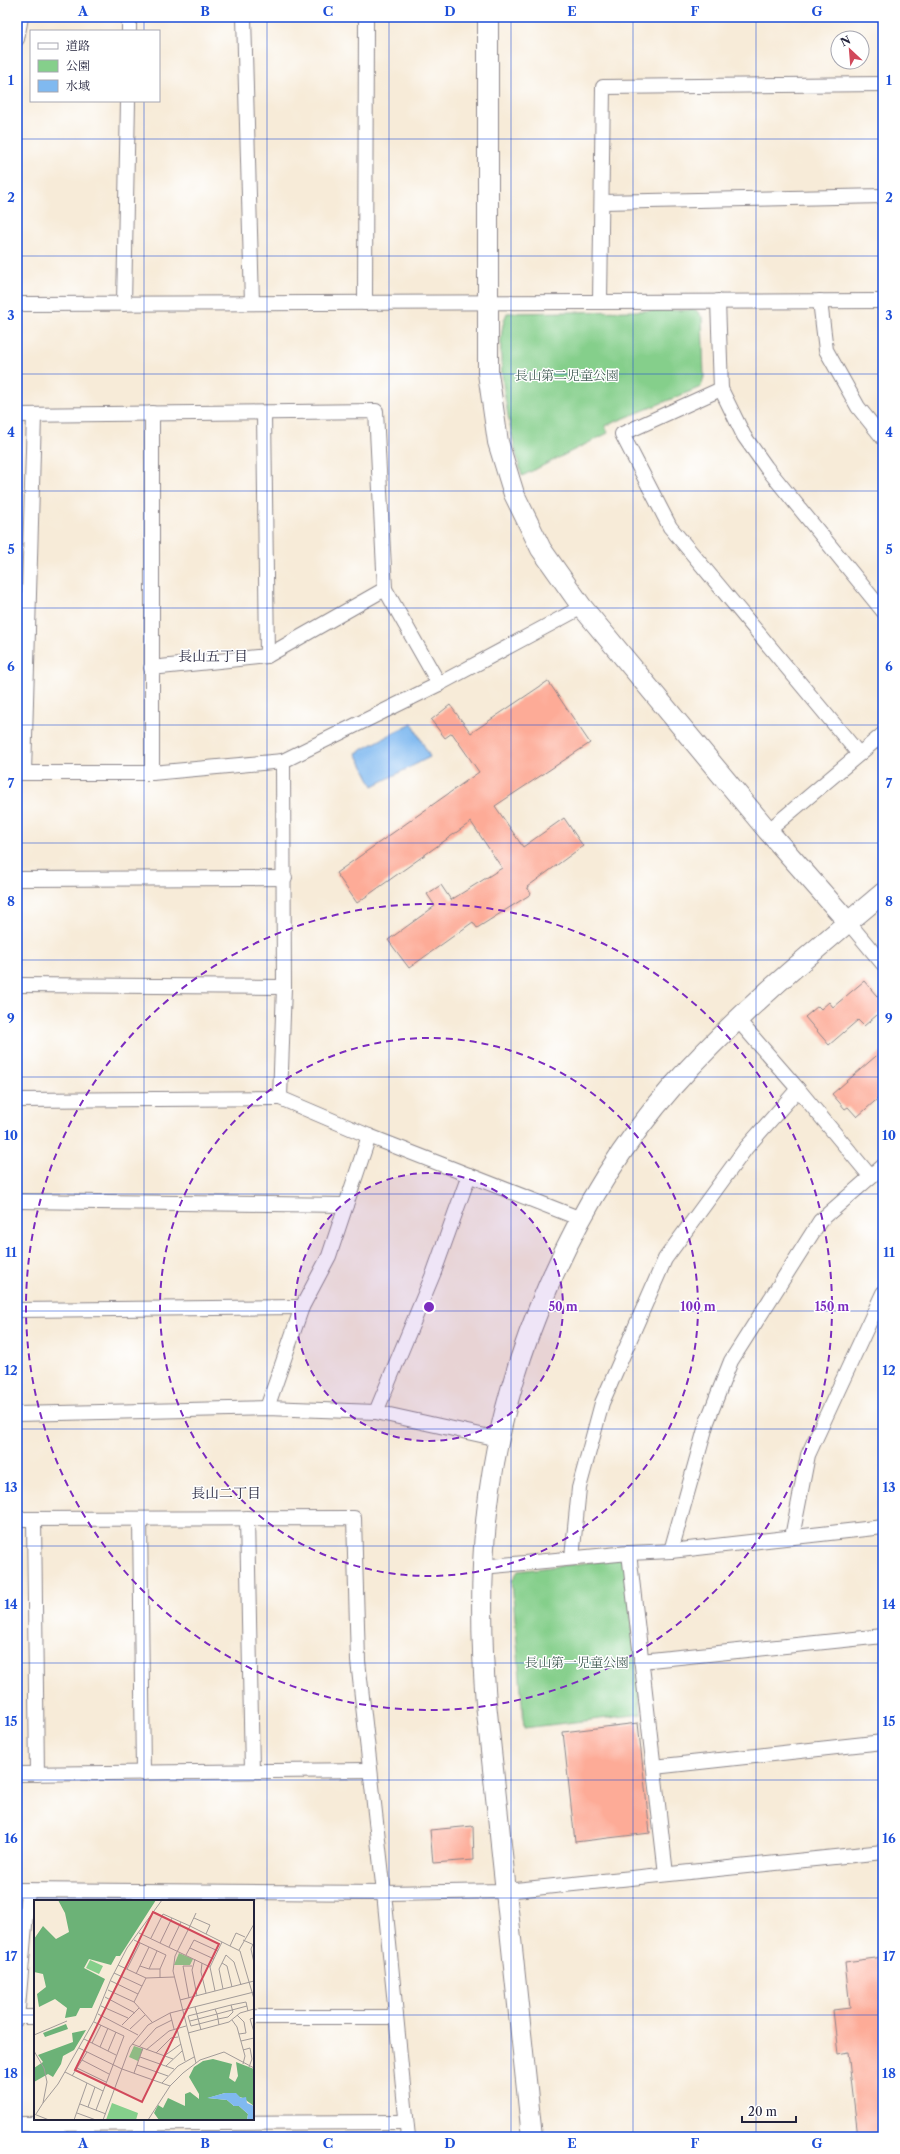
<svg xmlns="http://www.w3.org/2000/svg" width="900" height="2154" font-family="'Libre Caslon Text','Noto Serif JP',serif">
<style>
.green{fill:#85cf8b;stroke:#547863}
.water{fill:#80b9f0;stroke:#516e96}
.building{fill:#fdab97}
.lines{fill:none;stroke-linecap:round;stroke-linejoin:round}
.street-casing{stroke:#8c868a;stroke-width:16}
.secondary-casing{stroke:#8c868a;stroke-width:22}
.street{stroke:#fff;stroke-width:14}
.secondary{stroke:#fff;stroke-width:20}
.grid{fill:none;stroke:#1d4ed8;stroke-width:1;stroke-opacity:0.55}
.ring{fill:none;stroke:#7b2cbf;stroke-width:2;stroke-dasharray:7 5}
.labels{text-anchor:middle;stroke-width:3;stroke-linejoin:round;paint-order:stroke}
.park-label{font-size:13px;fill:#455f57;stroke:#fff}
.neighbourhood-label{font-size:14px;fill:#22223b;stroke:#fff}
.inset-road{fill:none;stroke:#a29b99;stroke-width:1}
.view{fill:#d1495b;fill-opacity:0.15;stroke:#d1495b;stroke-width:2}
.inset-edge{fill:none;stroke:#22223b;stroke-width:2}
.centre{fill:#7b2cbf;stroke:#fff;stroke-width:2}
.ring-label{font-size:12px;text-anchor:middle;font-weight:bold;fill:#7b2cbf;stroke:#fff;stroke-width:3;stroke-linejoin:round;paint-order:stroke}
.neatline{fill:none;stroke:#1d4ed8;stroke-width:1.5}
.grid-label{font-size:13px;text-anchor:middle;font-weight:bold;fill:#1d4ed8}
</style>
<rect width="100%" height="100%" fill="#fff"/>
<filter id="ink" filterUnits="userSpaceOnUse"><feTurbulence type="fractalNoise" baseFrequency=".025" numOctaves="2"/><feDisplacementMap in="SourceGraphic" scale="8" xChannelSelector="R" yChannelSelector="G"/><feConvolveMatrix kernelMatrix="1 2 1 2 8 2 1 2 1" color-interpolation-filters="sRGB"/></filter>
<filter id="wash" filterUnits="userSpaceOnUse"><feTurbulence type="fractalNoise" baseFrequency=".012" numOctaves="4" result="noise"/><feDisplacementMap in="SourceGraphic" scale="16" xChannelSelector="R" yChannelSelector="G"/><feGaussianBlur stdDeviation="0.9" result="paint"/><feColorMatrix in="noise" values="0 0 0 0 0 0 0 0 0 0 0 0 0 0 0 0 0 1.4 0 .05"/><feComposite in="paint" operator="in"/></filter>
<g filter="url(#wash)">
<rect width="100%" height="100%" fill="#f7ebd8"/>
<g class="green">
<path d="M696 310 702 317 704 377 701 387 605 426 608 433 522 476C512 440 490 346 507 313Z"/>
<path d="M625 1558 641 1714 524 1728 512 1581 518 1571Z"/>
</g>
<path class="water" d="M412 723 430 757 373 786 356 753Z"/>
<g id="blocks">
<g class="building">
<path d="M548 681 590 743 495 806 523 847 564 818 583 846 527 887 531 894 477 928 473 922 409 968 388 940 435 906 427 894 441 885 451 900 502 868 471 822 357 903 336 873 479 772 452 733 445 738 431 720 450 705 471 733Z"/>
<path d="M864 981 883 1003V1010L864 1026 858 1020 829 1045 805 1017 818 1006 821 1009 829 1002 833 1007Z"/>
<path d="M883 1050V1094L857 1117 848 1107 845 1109 832 1094Z"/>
<path d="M638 1723 650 1833 575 1842 563 1732Z"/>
<path d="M473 1826 474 1860 433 1863 430 1830Z"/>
<path d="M883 1957V2137H858L848 2052 838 2054 833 2010 850 2008 845 1962Z"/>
</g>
</g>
</g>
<g filter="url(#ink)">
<use href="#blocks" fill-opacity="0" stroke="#8c868a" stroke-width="1"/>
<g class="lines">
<defs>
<g id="street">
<path d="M244 17 252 303"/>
<path d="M129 31V17"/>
<path d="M17 39 21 17"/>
<path d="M602 202 883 196"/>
<path d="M718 301 721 389 744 436 766 467 883 611"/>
<path d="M820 301 826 350 858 407 883 438"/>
<path d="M600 302 603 87 883 84"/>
<path d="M365 303 366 17"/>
<path d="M17 304 883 301"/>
<path d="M124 304 128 101"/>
<path d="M721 389 622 434 670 527 859 754"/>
<path d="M152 413V773"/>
<path d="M264 413 267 656"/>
<path d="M17 415 376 411 385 589 439 684"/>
<path d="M151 668 267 656 385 589"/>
<path d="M283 761 284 987 280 1098 369 1136 581 1219"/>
<path d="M17 773H152L283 761 439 684 582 607"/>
<path d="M24 773 34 415"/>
<path d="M768 831 883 734"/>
<path d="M17 879 285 878"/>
<path d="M848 922 883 964"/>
<path d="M17 985 284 987"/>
<path d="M737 1019 798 1089 870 1176"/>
<path d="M17 1100 280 1098"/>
<path d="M17 1201 346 1205"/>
<path d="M17 1310 302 1307"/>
<path d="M267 1408 302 1307 329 1256 369 1136"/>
<path d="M376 1412 434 1272 469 1175"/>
<path d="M17 1414 267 1408 376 1412 499 1439"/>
<path d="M247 1518 252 1771"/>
<path d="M17 1519 354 1518 358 1661 384 1893 408 2137"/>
<path d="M34 1519 37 1774"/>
<path d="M140 1519 143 1773"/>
<path d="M792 1537 808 1455 883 1293"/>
<path d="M671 1551 707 1422 731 1361 820 1221 883 1166"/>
<path d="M629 1553 666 1874"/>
<path d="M572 1558 579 1488 602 1403 665 1259 746 1148 798 1089"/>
<path d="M482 1567 629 1553 671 1551 883 1527"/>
<path d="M641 1661 883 1636"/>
<path d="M654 1767 883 1742"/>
<path d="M17 1774 369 1770"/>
<path d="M17 1890 384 1893 506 1891 883 1852"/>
<path d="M17 2017H35"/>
<path d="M253 2017H396"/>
<path d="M17 2019 28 1890"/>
<path d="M17 2124 406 2122"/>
</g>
<g id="secondary">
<path d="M488 17V373L498 442 514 494 541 549 582 607 768 831 848 922"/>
<path d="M532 2137 486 1703C481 1639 480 1576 487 1512 503 1362 573 1200 673 1086 736 1015 810 954 883 893"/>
</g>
</defs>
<use href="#street" class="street-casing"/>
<use href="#secondary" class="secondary-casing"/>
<use href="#street" class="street"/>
<use href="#secondary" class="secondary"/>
</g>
</g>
<path class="grid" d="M144 17V31M267 17V2137M389 17V2137M511 17V2137M633 17V2137M756 17V2137M144 101V1901M17 139H883M17 256H883M17 374H883M17 491H883M17 608H883M17 725H883M17 843H883M17 960H883M17 1077H883M17 1194H883M17 1311H883M17 1429H883M17 1546H883M17 1663H883M17 1780H883M17 1898H883M17 2015H35M253 2015H883M144 2119V2137"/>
<circle cx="429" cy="1307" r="134" fill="#7b2cbf" fill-opacity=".12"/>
<g class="ring">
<circle cx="429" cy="1307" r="134"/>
<circle cx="429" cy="1307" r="269"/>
<circle cx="429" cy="1307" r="403"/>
</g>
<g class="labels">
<g class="park-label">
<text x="567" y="380">長山第二児童公園</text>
<text x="577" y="1667">長山第一児童公園</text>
</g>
<g class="neighbourhood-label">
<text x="213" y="661">長山五丁目</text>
<text x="226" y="1498">長山二丁目</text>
</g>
</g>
<g transform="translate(34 1900)">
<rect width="220" height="220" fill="#f7ebd8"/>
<path d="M145 53 159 59 156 65H140ZM56 60 69 66 65 74 52 68ZM100 146 109 149 104 161 95 157ZM78 203 104 213 102 220H72Z" fill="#85cf8b"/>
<path d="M24 0H122L86 56H82L77 65 55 59 50 68 71 79 58 108H46L42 116 31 118 33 108 21 99 5 107 3 94 12 87 9 74 0 72V39L9 26 22 39 35 32 31 13ZM32 124 34 129 11 137 9 133ZM52 130 40 150 29 156 27 164 19 177 14 174 0 182V168L9 162 4 155 39 142 38 133ZM179 159 198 164 195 178 201 182 204 176 202 162 220 169V206L209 198 191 193 174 198 193 200 200 206H205L214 214 213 220H125L120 213 124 205 129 208 134 198 151 206V194L156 192 165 199V194L155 177 160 167 169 161Z" fill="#6cb277"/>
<path d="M191 193H202L207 198 212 197 213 203 220 206V220H213L214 214 205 206H200L193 200 173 198Z" fill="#80b9f0"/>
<path class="inset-road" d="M160 18 176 25 172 34M105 33 176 67M117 38 129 14 156 26 162 13M100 40 132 55 126 69V78M209 40 220 45M126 43 138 18M219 44 217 49 220 63M196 46 202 33 211 37M135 47 147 22M156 48 180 59M205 50 220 24M152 55 160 40 184 51M161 59 158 70 163 96M168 63 167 72 172 93M188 63 193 66 198 87M84 65 112 78 140 77M106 66 115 69H126M93 69 106 43M115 69 123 51M80 73 108 86M102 74 115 47M112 78 100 102 118 122M77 81 104 94M189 89 185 69 192 55 200 62 207 85M74 90 100 102M181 91 176 67 188 42M71 97 101 113M155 98 149 66H158M146 100 220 81M67 106 94 118M161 107 167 130M181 109 183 114 213 106M136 113 140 129M64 114 104 135M203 115 210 122 212 133 205 134M220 118 216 119 220 132M198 120 203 127 211 156 209 164M156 121 183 114 184 119 194 117 199 112 197 105 212 102 214 111M60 122 90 136 62 210M88 125 105 108M185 125 184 119 157 126 154 116 197 105M96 129 111 115M143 129 151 161M154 133 195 122 206 113 220 109M0 135 33 121M50 139 82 155M207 141 220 138M58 143 67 125M98 144 139 159M66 147 74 128M105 147 122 128 138 120M45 148 88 169 136 186M112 150 135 131 152 126M209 150 216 148 218 159 215 167M0 151 10 168 13 182 9 203 2 214M74 151 82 132M122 153 137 138 144 137M130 156 147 144M106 157 140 169M48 160 75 174M162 163 139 71 141 56 156 26 206 51 220 99M103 165 134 176M132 166 148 151M43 168 72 182M31 172 69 191M100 173 109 148M38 176 53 152M128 183 144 166 160 157M9 203 24 184 60 121 77 79 93 48 128 0M46 204 72 214M54 207 61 187M43 213 62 220M0 214 15 220M40 220 53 183M69 220 96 147 114 125 136 113 220 92M114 220 136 186 149 173 166 160 190 152 220 168"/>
<path class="view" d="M119 12 185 44 108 202 41 170Z"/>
<rect width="220" height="220" class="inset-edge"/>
</g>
<circle cx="429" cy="1307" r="6" class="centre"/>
<g class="ring-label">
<text x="563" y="1311">50 m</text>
<text x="698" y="1311">100 m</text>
<text x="832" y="1311">150 m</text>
</g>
<rect width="900" height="2154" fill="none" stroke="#fff" stroke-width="44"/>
<rect x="30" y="30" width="130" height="72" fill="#ffffff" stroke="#a7a7b1"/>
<rect x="38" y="43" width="20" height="6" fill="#ffffff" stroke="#a7a7b1"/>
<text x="66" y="50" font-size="12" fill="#22223b">道路</text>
<rect x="38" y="60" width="20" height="12" fill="#85cf8b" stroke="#a7a7b1"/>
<text x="66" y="70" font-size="12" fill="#22223b">公園</text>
<rect x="38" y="80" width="20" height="12" fill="#80b9f0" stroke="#a7a7b1"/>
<text x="66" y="90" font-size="12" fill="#22223b">水域</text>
<g transform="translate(850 50) rotate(334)"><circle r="19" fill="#ffffff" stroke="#a7a7b1"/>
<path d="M0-3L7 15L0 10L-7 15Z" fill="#d1495b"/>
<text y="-6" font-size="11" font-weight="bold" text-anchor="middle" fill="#22223b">N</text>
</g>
<path d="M742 2116v6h54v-6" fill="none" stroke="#22223b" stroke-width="2"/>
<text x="748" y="2116" font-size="12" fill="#22223b" stroke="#ffffff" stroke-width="3" paint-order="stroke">20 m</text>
<rect x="22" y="22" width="856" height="2110" class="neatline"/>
<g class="grid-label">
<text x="83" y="16">A</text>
<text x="205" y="16">B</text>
<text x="328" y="16">C</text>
<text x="450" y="16">D</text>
<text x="572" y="16">E</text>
<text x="695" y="16">F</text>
<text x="817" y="16">G</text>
<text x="11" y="85">1</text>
<text x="889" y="85">1</text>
<text x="11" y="202">2</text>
<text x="889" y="202">2</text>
<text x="11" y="320">3</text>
<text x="889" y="320">3</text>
<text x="11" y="437">4</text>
<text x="889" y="437">4</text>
<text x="11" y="554">5</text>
<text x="889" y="554">5</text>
<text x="11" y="671">6</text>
<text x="889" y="671">6</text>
<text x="11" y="788">7</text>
<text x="889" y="788">7</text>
<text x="11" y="906">8</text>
<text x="889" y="906">8</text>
<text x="11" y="1023">9</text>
<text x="889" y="1023">9</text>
<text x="11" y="1140">10</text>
<text x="889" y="1140">10</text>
<text x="11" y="1257">11</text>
<text x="889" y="1257">11</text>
<text x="11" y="1375">12</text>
<text x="889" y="1375">12</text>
<text x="11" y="1492">13</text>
<text x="889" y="1492">13</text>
<text x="11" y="1609">14</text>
<text x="889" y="1609">14</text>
<text x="11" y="1726">15</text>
<text x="889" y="1726">15</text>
<text x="11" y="1843">16</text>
<text x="889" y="1843">16</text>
<text x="11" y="1961">17</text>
<text x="889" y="1961">17</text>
<text x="11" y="2078">18</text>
<text x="889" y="2078">18</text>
<text x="83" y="2148">A</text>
<text x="205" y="2148">B</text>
<text x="328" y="2148">C</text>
<text x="450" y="2148">D</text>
<text x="572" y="2148">E</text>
<text x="695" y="2148">F</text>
<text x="817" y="2148">G</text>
</g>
</svg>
